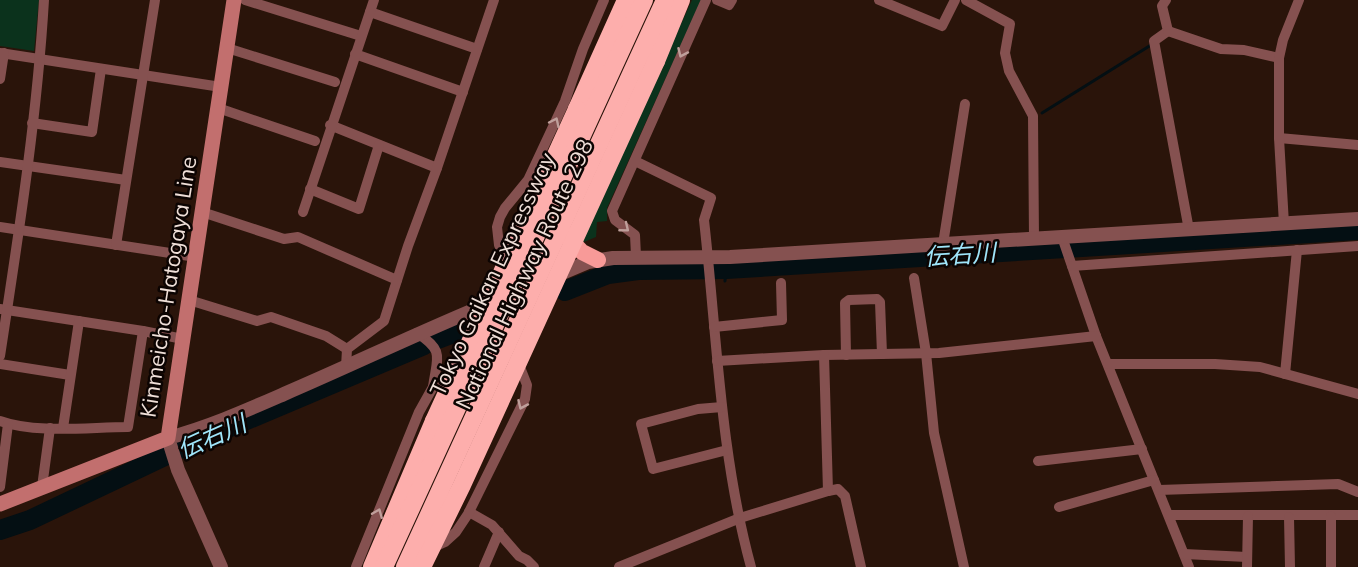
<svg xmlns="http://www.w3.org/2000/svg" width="1358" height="567" font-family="Mulish,'Noto Sans JP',sans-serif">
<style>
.green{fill:#0b321c}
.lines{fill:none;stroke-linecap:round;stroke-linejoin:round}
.stream{stroke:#040f13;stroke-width:3}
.river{stroke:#040f13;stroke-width:20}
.minor{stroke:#855150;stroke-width:10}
.tertiary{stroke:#855150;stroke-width:14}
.secondary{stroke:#c26f6e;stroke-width:15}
.trunk{stroke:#f89a98;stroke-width:16}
.motorway{stroke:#fdaeac;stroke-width:18}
.motorway-bridge{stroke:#fdaeac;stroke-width:18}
.oneway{stroke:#bf9f9b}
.labels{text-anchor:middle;stroke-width:5;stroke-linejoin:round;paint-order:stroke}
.street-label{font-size:22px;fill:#efdfd8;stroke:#0c0402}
.water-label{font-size:24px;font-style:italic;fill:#9fe5fa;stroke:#0c0402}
</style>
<rect width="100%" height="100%" fill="#2a140a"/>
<g class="green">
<path d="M0 0H39L34 51 0 46Z"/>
<path d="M692 0H701L607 208V221L597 222 596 237 584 242 581 241Z"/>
</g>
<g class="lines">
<g class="stream">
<path d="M1042 113 1151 45"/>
<path d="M725 281 726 269"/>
</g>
<g class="river">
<path d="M565 291 608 274 638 270 726 269 1358 230"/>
<path d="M438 339 480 323"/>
<path d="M0 530 30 520 192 443 424 345"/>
</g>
<g class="minor">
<path d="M245 0 361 36"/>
<path d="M717 0 729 5 732 0"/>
<path d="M879 0 942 26 955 0"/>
<path d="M966 0 1010 24 1005 53 1009 71 1033 116 1034 239"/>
<path d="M1166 0 1162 6 1168 31 1154 41 1189 230"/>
<path d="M370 12 477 49"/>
<path d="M1168 31 1221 49 1244 50 1279 58"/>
<path d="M227 48 335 82"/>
<path d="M0 53 221 87"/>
<path d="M355 54 463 92"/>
<path d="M0 79 4 53"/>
<path d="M218 108 315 141"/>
<path d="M32 123 92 132 101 69"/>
<path d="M330 125 437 168"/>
<path d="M1279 138 1358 145"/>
<path d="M635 161 711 198 704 220C717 336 720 454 751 567"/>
<path d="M0 162 126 180"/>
<path d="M310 189 359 209 379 145"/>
<path d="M202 212 284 239 298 237 397 280"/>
<path d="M303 212 374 0"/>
<path d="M1284 224 1279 138V58L1283 40 1299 0"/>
<path d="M0 227 196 257"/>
<path d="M1062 237 1096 336 1189 567"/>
<path d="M943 244 965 104"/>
<path d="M116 245 155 0"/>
<path d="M636 256 635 235 615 220 612 211 706 0"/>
<path d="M511 261 503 254 499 245 497 227 500 217 505 208 528 180 565 101 583 49 604 0"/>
<path d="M1072 266 1358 246"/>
<path d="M914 278 926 353 934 433 964 567"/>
<path d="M189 300 257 321 271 317 326 336 347 349"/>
<path d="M0 309 143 331 183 339"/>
<path d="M714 327 782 320 781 283"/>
<path d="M417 333C445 351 437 357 433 387"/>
<path d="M846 355 845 303 849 300 877 299 880 302 882 354"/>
<path d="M0 356C18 238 37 119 44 0"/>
<path d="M717 361 824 355 939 353 1096 336"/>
<path d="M0 364 70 375"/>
<path d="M1108 364H1215L1260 367 1358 394"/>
<path d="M346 367 347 349 384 321 408 246 437 168 494 0"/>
<path d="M1285 374 1297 250"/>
<path d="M722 407 698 409 641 424 653 469 727 450"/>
<path d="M0 421C36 434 89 427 128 427L143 331"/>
<path d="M63 428 79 321"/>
<path d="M1038 461 1142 449"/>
<path d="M0 487 8 424"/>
<path d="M42 487 50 428"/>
<path d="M1159 490 1338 484 1358 492"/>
<path d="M828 491 838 489 845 496 861 567"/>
<path d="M1059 507 1154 480"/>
<path d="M469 512 492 525 519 556 527 560 534 567"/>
<path d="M1169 515H1358"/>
<path d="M1289 517 1290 567"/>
<path d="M432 548 445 542 456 532 468 514 525 399 527 385 518 362"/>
<path d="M1184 554 1247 557"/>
<path d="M356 567 419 412 433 387 454 381"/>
<path d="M484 567 499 532"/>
<path d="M619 567 740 518 828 491 824 355"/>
<path d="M1247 567 1248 516"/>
<path d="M1331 567V516"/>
</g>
<g class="tertiary">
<path d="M555 276 588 262 613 258 730 257 1358 219"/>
<path d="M221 567 178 470 168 438C209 427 245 411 284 394 354 364 422 331 493 302"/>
</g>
<path class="secondary" d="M0 504 168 438 234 0"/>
<path class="trunk" d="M566 235 582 252 598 260"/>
<g class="motorway">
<path d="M656 61 681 0"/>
<path d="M577 109 626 0"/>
<path d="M372 567 434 421"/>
</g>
<g class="motorway-bridge">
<path d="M434 421 577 109"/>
<path d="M384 567 644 0"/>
<path d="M405 567 665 0"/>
<path d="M422 567 462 485 656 61"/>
</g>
</g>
<defs><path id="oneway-chevron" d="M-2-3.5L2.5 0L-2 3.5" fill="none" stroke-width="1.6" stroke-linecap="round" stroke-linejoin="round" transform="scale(1.5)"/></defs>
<g class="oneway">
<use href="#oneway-chevron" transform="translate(682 53) rotate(114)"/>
<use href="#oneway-chevron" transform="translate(555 122) rotate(-65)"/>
<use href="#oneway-chevron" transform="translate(625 228) rotate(39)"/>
<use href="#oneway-chevron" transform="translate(522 405) rotate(114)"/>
<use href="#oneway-chevron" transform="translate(378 513) rotate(-68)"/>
</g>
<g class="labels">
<g class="street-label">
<text transform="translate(492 274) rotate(-65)" y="8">Tokyo Gaikan Expressway</text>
<text transform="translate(524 274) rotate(-65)" y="8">National Highway Route 298</text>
<text transform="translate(168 287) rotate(-81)" y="8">Kinmeicho-Hatogaya Line</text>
</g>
<g class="water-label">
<text transform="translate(960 255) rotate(-4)" y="8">伝右川</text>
<text transform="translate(212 437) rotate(-24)" y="8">伝右川</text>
</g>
</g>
</svg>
